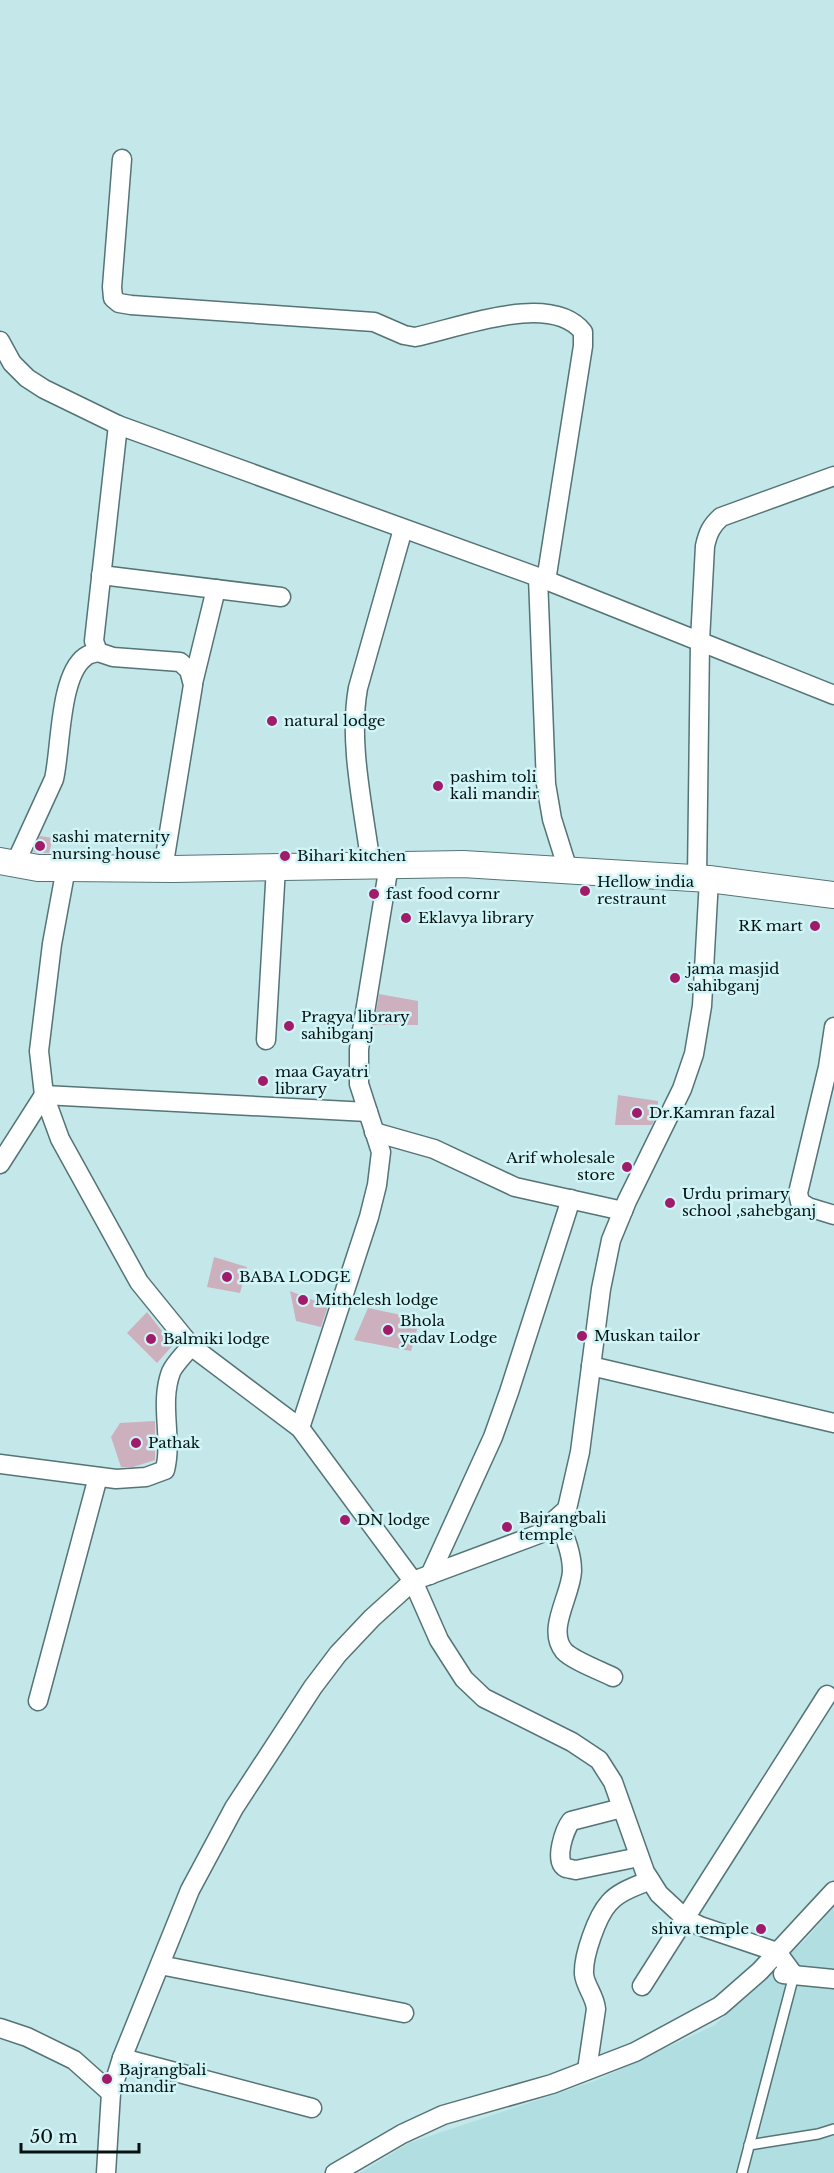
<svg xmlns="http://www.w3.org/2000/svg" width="834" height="2173" font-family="'Libre Baskerville',serif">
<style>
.built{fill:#b1dee1}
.building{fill:#cdb0bd}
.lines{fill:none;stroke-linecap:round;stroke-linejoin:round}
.service-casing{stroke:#547476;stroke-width:12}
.minor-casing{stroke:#547476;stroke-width:21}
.secondary-casing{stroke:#547476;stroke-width:28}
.service{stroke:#fff;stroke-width:9}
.minor{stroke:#fff;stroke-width:18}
.secondary{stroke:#fff;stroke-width:26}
.poi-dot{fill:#a01c6b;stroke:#d1f5f7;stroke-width:2}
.labels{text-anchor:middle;stroke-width:5;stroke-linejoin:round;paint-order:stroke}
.poi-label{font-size:15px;fill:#051212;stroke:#d1f5f7;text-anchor:start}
</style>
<rect width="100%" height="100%" fill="#c4e7ea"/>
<path class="built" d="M834 1906V2173H360L409 2143 595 2081 715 2025 808 1937Z"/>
<g class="building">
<path d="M40 836 53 838 49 853 33 852Z"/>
<path d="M379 994 418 1001V1025H374Z"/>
<path d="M618 1095 658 1101V1112L652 1125H615Z"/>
<path d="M214 1257 247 1267 240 1293 207 1287Z"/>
<path d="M290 1291 328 1306 321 1327 296 1321Z"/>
<path d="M368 1308 420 1319 411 1351 354 1340Z"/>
<path d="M147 1312 173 1345 157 1363 127 1333Z"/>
<path d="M155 1421V1460L133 1467H121L111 1437 120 1423Z"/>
</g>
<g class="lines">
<defs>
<g id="service">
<path d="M749 2145 818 2134 834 2129"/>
<path d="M742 2173 794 1975"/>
</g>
<g id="minor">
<path d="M122 159 112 287 113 298 119 303 131 305 374 322 404 335 415 337C459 328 551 291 583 332V346L546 581"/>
<path d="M0 341 12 363 27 378 44 389 118 425 538 577 834 695"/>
<path d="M118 425 94 641 98 652 113 657 180 662 189 670 193 685 163 869"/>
<path d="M101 575 281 597"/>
<path d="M538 577 546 784 552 819 568 870"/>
<path d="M193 683 216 589"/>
<path d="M15 864 54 779C61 750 59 676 85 657 88 654 94 653 98 652"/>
<path d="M371 866C364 810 348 743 358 688L403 529"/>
<path d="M66 868 52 944 39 1051 44 1095 60 1139 139 1282 191 1346 300 1428 413 1581 439 1640 464 1679 484 1698 572 1742 599 1760 613 1782 645 1872 659 1894 686 1919 700 1926 777 1952 794 1975"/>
<path d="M697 879 700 641 705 546C708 533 711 526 721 517L834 476"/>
<path d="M834 1027 828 1067 798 1193 800 1202 808 1207 834 1215"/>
<path d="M266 1040 276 867"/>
<path d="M374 1132 434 1149 515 1187 623 1211"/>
<path d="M0 1164 44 1095 368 1112"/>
<path d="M591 1366 834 1423"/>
<path d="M300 1428 369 1217 377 1185 381 1152 359 1084V1049L389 865"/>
<path d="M0 1464 116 1479 146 1477 165 1470C173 1438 159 1404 171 1372 175 1363 185 1354 191 1346"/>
<path d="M557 1518C564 1535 572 1552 572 1571 571 1596 546 1629 564 1651 572 1660 601 1671 613 1677"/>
<path d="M430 1575 493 1437 509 1392 571 1199"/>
<path d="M38 1701 98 1477"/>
<path d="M622 1808 571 1821C565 1829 553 1861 566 1868 567 1868 575 1870 576 1870L639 1857"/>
<path d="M160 1965 404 2013"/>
<path d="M783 1974 834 1979"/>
<path d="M642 1986 827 1695"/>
<path d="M0 2028 27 2037 74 2060 111 2093"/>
<path d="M122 2058 312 2108"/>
<path d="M587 2070 596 2009C595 1996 585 1986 584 1974 583 1956 597 1916 609 1903 619 1891 637 1886 650 1880"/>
<path d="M106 2173 111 2093 122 2058 190 1890 234 1808 313 1687 338 1654 372 1618 413 1581 539 1534 567 1509 580 1452 601 1289 611 1240 627 1201 682 1089 694 1054 702 1006 709 879"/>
<path d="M335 2173 402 2134 443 2115 552 2084 635 2052 720 2006 760 1971 834 1891"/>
</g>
<path id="secondary" d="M0 861 38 868H66L173 869 463 864 709 879 834 895"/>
</defs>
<use href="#service" class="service-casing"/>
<use href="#minor" class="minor-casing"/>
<use href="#secondary" class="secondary-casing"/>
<use href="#service" class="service"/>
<use href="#minor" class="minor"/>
<use href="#secondary" class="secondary"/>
</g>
<g class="poi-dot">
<circle cx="272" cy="721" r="6"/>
<circle cx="438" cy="786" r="6"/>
<circle cx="40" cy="846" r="6"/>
<circle cx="285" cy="856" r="6"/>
<circle cx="585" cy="891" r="6"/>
<circle cx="374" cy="894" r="6"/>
<circle cx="406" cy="918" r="6"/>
<circle cx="815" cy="926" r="6"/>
<circle cx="675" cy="978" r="6"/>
<circle cx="289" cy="1026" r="6"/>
<circle cx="263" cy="1081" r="6"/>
<circle cx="637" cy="1113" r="6"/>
<circle cx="627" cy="1167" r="6"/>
<circle cx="670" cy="1203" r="6"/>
<circle cx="227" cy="1277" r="6"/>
<circle cx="303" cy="1300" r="6"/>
<circle cx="388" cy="1330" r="6"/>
<circle cx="582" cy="1336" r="6"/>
<circle cx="151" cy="1339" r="6"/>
<circle cx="136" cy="1443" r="6"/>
<circle cx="345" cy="1520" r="6"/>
<circle cx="507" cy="1527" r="6"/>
<circle cx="761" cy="1929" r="6"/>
<circle cx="107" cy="2079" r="6"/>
</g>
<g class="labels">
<g class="poi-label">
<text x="284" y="726">natural lodge</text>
<text x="450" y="782">pashim toli<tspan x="450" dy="17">kali mandir</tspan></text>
<text x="52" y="842">sashi maternity<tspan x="52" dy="17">nursing house</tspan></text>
<text x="297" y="861">Bihari kitchen</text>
<text x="597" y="887">Hellow india<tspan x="597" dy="17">restraunt</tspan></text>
<text x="386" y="899">fast food cornr</text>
<text x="418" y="923">Eklavya library</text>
<text x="803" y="931" text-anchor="end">RK mart</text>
<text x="687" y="974">jama masjid<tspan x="687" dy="17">sahibganj</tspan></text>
<text x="301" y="1022">Pragya library<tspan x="301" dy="17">sahibganj</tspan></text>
<text x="275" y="1077">maa Gayatri<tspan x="275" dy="17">library</tspan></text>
<text x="649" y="1118">Dr.Kamran fazal</text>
<text x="615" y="1163" text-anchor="end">Arif wholesale<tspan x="615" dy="17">store</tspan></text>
<text x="682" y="1199">Urdu primary<tspan x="682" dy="17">school ,sahebganj</tspan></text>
<text x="239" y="1282">BABA LODGE</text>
<text x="315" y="1305">Mithelesh lodge</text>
<text x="400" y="1326">Bhola<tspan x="400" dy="17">yadav Lodge</tspan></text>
<text x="594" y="1341">Muskan tailor</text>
<text x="163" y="1344">Balmiki lodge</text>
<text x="148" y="1448">Pathak</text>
<text x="519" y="1523">Bajrangbali<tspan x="519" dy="17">temple</tspan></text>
<text x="357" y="1525">DN lodge</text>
<text x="749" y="1934" text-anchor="end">shiva temple</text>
<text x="119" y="2075">Bajrangbali<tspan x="119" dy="17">mandir</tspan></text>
</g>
</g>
<path d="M21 2143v9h118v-9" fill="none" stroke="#051212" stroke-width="3"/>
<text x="30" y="2143" font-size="18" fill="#051212" stroke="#d1f5f7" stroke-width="4.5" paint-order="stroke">50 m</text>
</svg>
